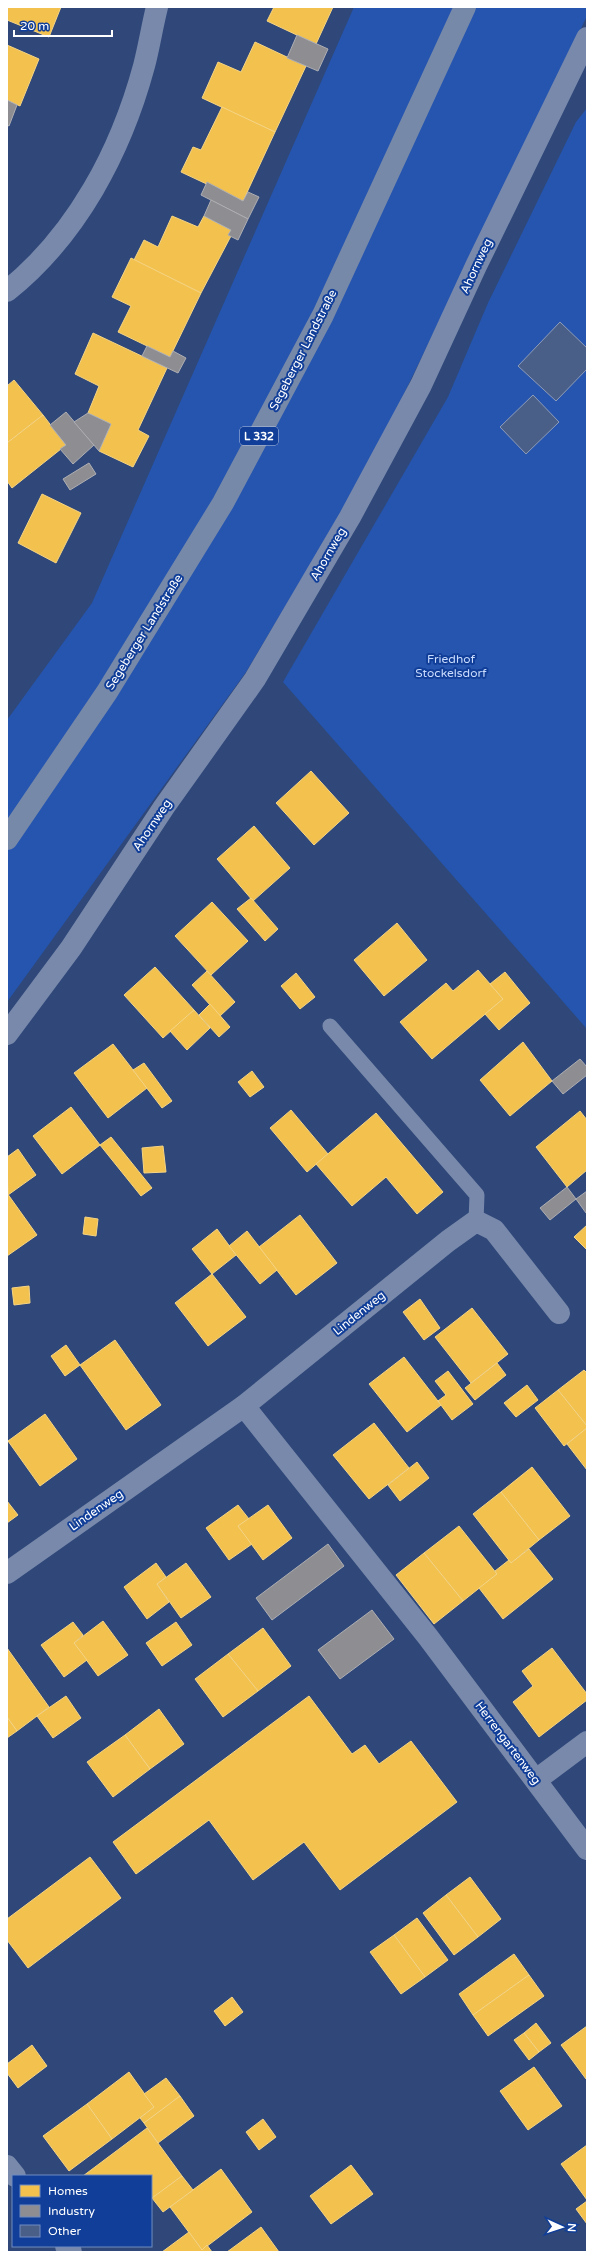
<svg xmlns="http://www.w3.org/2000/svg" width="594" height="2259" font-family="'Varela Round',sans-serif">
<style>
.green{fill:#2555af}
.homes{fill:#f2c14e;stroke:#f6d483}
.industry{fill:#8d8d92;stroke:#afafb3}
.building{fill:#4a5f87;stroke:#8e9cb9}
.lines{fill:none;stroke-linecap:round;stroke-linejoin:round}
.service{stroke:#7989ab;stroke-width:15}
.minor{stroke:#7989ab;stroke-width:22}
.primary{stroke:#7789a9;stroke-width:22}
.labels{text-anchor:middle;stroke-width:4;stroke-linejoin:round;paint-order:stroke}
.shield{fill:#103e98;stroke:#b7c5e0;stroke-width:1}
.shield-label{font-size:11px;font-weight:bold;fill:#fff}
.street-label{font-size:12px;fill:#fff;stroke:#103e98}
.park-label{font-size:12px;fill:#cadcfe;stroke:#103e98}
</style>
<rect width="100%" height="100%" fill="#2f4879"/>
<g class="green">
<path d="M354 7H587V16L368 468 246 672 7 1002V720L92 603Z"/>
<path d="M587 108V1029L283 682 448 397 488 303 576 122Z"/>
</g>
<g class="homes">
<path d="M7 7H61L49 37 7 20Z"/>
<path d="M274 7H333L316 44 267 21Z"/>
<path d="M255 42 306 66 275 132 202 98 218 62 241 72Z"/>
<path d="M7 45 39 59 20 106 7 100Z"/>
<path d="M222 107 275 132 243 201 181 172 193 147 201 150Z"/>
<path d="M172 216 198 227 204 216 231 230 228 235 231 236 201 293 134 260 144 240 158 247Z"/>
<path d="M131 258 201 293 170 357 118 332 131 306 112 297Z"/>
<path d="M93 333 167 368 138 430 149 436 133 467 99 451 111 424 88 413 99 386 75 374Z"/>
<path d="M14 380 43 415 7 443V386Z"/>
<path d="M43 415 66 445 12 488 7 481V443Z"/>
<path d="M42 494 81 513 56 563 18 543Z"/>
<path d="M311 771 349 813 314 845 276 803Z"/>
<path d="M254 826 290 868 253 901 217 859Z"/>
<path d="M251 898 278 929 265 941 237 909Z"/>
<path d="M212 902 248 941 211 975 175 936Z"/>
<path d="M397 923 427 960 384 996 354 960Z"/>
<path d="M155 967 194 1010 163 1038 124 995Z"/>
<path d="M478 970 503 999 432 1059 400 1022 446 983 453 991Z"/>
<path d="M207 971 235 1002 220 1016 192 985Z"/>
<path d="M505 972 530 1003 499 1030 485 1014 503 999 490 984Z"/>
<path d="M296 973 315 997 300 1009 281 986Z"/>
<path d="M210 1004 230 1027 219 1037 199 1015Z"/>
<path d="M194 1010 210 1028 187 1050 170 1031Z"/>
<path d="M523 1042 552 1081 510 1116 480 1080Z"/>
<path d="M113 1044 147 1088 108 1118 74 1073Z"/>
<path d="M144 1063 172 1101 162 1108 133 1070Z"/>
<path d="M252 1071 264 1087 250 1097 238 1082Z"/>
<path d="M71 1107 100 1145 62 1174 33 1136Z"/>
<path d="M291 1110 328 1154 307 1172 270 1128Z"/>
<path d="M580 1111 587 1120V1170L567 1187 536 1147Z"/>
<path d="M376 1113 443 1192 417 1214 386 1177 352 1206 316 1164Z"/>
<path d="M111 1137 152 1188 141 1196 100 1145Z"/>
<path d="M163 1146 166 1172 144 1173 142 1148Z"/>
<path d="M18 1149 36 1175 8 1195 7 1157Z"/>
<path d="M7 1193 37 1235 7 1256Z"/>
<path d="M300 1215 337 1263 296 1295 259 1247Z"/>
<path d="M85 1217 98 1219 96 1236 83 1234Z"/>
<path d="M587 1225V1250L574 1237Z"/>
<path d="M217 1229 236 1255 212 1274 192 1249Z"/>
<path d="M247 1231 277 1270 260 1284 229 1246Z"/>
<path d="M212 1274 246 1317 208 1346 175 1303Z"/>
<path d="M29 1286 30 1303 14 1305 12 1288Z"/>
<path d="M420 1299 440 1328 424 1340 403 1312Z"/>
<path d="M472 1308 508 1354 471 1383 435 1337Z"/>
<path d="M115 1340 161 1405 126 1430 80 1365Z"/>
<path d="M66 1345 80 1365 65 1376 51 1356Z"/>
<path d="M404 1357 441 1405 407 1432 369 1384Z"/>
<path d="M497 1363 506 1375 475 1400 465 1388Z"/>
<path d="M584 1370 587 1373V1426L558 1390Z"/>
<path d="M448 1371 473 1404 452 1420 438 1401 446 1395 435 1381Z"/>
<path d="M527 1385 538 1400 516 1417 504 1403Z"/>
<path d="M558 1390 587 1426V1428L564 1446 535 1408Z"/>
<path d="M45 1414 77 1459 40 1486 8 1441Z"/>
<path d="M374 1423 409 1468 369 1499 333 1455Z"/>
<path d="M587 1428V1470L567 1444Z"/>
<path d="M417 1462 429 1478 400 1501 388 1485Z"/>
<path d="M532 1467 570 1516 539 1540 501 1492Z"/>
<path d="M501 1492 539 1540 511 1563 473 1514Z"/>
<path d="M7 1501 18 1515 7 1523Z"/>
<path d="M238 1505 249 1519 238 1526 252 1544 229 1560 206 1528Z"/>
<path d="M268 1505 292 1538 263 1560 238 1526Z"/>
<path d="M459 1526 497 1574 463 1601 424 1553Z"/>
<path d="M529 1549 553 1579 503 1619 479 1588 497 1574 495 1571 509 1560 511 1563Z"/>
<path d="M424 1553 463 1601 434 1624 396 1575Z"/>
<path d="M156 1563 166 1577 157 1584 169 1602 147 1619 124 1587Z"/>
<path d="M186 1563 211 1597 181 1618 157 1584Z"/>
<path d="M103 1621 128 1655 98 1676 74 1643Z"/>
<path d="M73 1622 83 1635 74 1643 87 1660 64 1677 41 1645Z"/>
<path d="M176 1622 192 1645 162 1666 146 1643Z"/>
<path d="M263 1628 291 1666 258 1691 228 1654Z"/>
<path d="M7 1648 49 1707 17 1731 7 1717Z"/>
<path d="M552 1648 587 1694V1700L539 1737 513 1702 533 1686 522 1671Z"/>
<path d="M228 1654 258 1691 223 1717 195 1679Z"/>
<path d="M66 1696 81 1718 53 1738 37 1716Z"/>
<path d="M309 1696 352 1754 365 1745 379 1764 411 1741 457 1802 340 1890 304 1842 253 1880 209 1820 136 1874 113 1842Z"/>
<path d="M159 1709 184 1744 150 1769 125 1735Z"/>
<path d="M7 1717 17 1731 7 1738Z"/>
<path d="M125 1735 150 1769 113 1797 87 1762Z"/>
<path d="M90 1857 121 1898 28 1968 7 1940V1919Z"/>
<path d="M470 1877 501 1919 478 1937 446 1895Z"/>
<path d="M446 1895 478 1937 454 1955 423 1913Z"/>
<path d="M417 1918 448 1960 425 1977 394 1935Z"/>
<path d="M394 1935 425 1977 401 1994 370 1952Z"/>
<path d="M514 1954 529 1975 473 2015 459 1994Z"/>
<path d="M529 1975 544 1996 488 2036 473 2015Z"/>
<path d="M232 1997 243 2012 225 2026 214 2011Z"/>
<path d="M536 2023 551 2043 539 2052 524 2033Z"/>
<path d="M587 2026V2079H586L561 2045Z"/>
<path d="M524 2033 539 2052 529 2060 514 2040Z"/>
<path d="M32 2045 47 2066 18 2088 7 2073V2064Z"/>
<path d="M534 2067 562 2106 528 2130 500 2091Z"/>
<path d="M129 2072 154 2107 112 2139 87 2104Z"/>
<path d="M166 2078 180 2096 144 2123 140 2118 154 2107 144 2094Z"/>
<path d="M180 2096 194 2116 158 2143 144 2123Z"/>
<path d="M87 2104 112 2139 69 2171 43 2136Z"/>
<path d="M263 2119 276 2137 259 2150 246 2132Z"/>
<path d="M147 2128 182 2176 151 2199V2176H83Z"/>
<path d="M587 2145V2200L561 2164Z"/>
<path d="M351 2165 373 2194 331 2224 310 2196Z"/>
<path d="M221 2169 252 2212 202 2250 170 2207Z"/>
<path d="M182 2176 193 2190 163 2212 152 2198Z"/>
<path d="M587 2201V2224L576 2209Z"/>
<path d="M261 2227 279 2252H227Z"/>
<path d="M189 2232 202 2250 207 2245 212 2252H162Z"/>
</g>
<g class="industry">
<path d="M297 35 328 49 318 71 287 58Z"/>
<path d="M7 100 17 105 9 126 7 125Z"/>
<path d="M207 182 243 201 248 192 259 197 248 219 201 195Z"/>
<path d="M211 200 248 219 238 240 228 235 231 230 204 216Z"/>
<path d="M147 346 170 357 173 351 186 358 178 373 142 356Z"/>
<path d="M66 412 94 445 73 464 60 449 66 445 50 425Z"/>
<path d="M88 413 111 424 99 451 74 422Z"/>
<path d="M89 463 96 474 70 490 63 479Z"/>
<path d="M580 1059 587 1067V1075L563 1094 552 1081Z"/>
<path d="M567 1187 576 1199 550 1220 540 1208Z"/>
<path d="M587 1191V1212L586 1213 576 1199Z"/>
<path d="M328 1544 344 1566 272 1620 256 1598Z"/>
<path d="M372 1610 394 1639 340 1679 318 1650Z"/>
</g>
<g class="building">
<path d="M560 322 587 348V369L556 401 518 366Z"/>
<path d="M533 395 559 422 526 454 500 427Z"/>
</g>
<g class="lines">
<path class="service" d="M330 1026 477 1195 476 1221"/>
<g class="minor">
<path d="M7 291C77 235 121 151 144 66 149 47 152 27 157 7"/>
<path d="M7 1034 71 948 164 807 255 679 350 517 421 385 476 266 587 38"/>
<path d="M244 1406 428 1637 587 1849"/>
<path d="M7 1573 244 1406 448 1241 476 1221 494 1230 559 1313"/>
<path d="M536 1780 587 1742"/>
<path d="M7 2166 15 2176"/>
<path d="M66 2246 71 2252"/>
</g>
<path class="primary" d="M7 839 107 692 223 503 323 315 465 7"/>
</g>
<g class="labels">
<rect class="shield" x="240" y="427" width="38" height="18" rx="3"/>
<g class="shield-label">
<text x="259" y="440">L 332</text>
</g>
<g class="street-label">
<text transform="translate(476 266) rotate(-65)" y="4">Ahornweg</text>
<text transform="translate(303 350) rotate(-63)" y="4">Segeberger Landstraße</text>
<text transform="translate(328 554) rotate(-60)" y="4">Ahornweg</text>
<text transform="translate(144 632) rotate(-58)" y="4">Segeberger Landstraße</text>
<text transform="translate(152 825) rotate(-56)" y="4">Ahornweg</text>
<text transform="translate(359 1313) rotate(-39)" y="4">Lindenweg</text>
<text transform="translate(96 1510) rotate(-35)" y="4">Lindenweg</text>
<text transform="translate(508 1743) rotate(53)" y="4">Herrengartenweg</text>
</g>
<g class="park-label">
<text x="451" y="663">Friedhof<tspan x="451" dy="14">Stockelsdorf</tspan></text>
</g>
</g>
<rect width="594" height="2259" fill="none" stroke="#ffffff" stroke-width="16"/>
<rect x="12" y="2175" width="140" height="72" fill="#103e98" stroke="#708bc1"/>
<rect x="20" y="2185" width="20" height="12" fill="#f2c14e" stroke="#708bc1"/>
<text x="48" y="2195" font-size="12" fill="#ffffff">Homes</text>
<rect x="20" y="2205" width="20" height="12" fill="#8d8d92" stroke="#708bc1"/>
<text x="48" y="2215" font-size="12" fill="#ffffff">Industry</text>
<rect x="20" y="2225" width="20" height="12" fill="#4a5f87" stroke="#708bc1"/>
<text x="48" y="2235" font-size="12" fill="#ffffff">Other</text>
<g transform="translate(562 2227) rotate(93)" stroke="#103e98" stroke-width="3" paint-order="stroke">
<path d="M0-3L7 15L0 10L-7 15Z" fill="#ffffff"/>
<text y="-6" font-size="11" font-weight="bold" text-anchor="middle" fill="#ffffff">N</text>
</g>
<path d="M14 30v6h98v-6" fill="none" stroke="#ffffff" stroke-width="2"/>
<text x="20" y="30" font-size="12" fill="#ffffff" stroke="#103e98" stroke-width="3" paint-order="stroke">20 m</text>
</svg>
